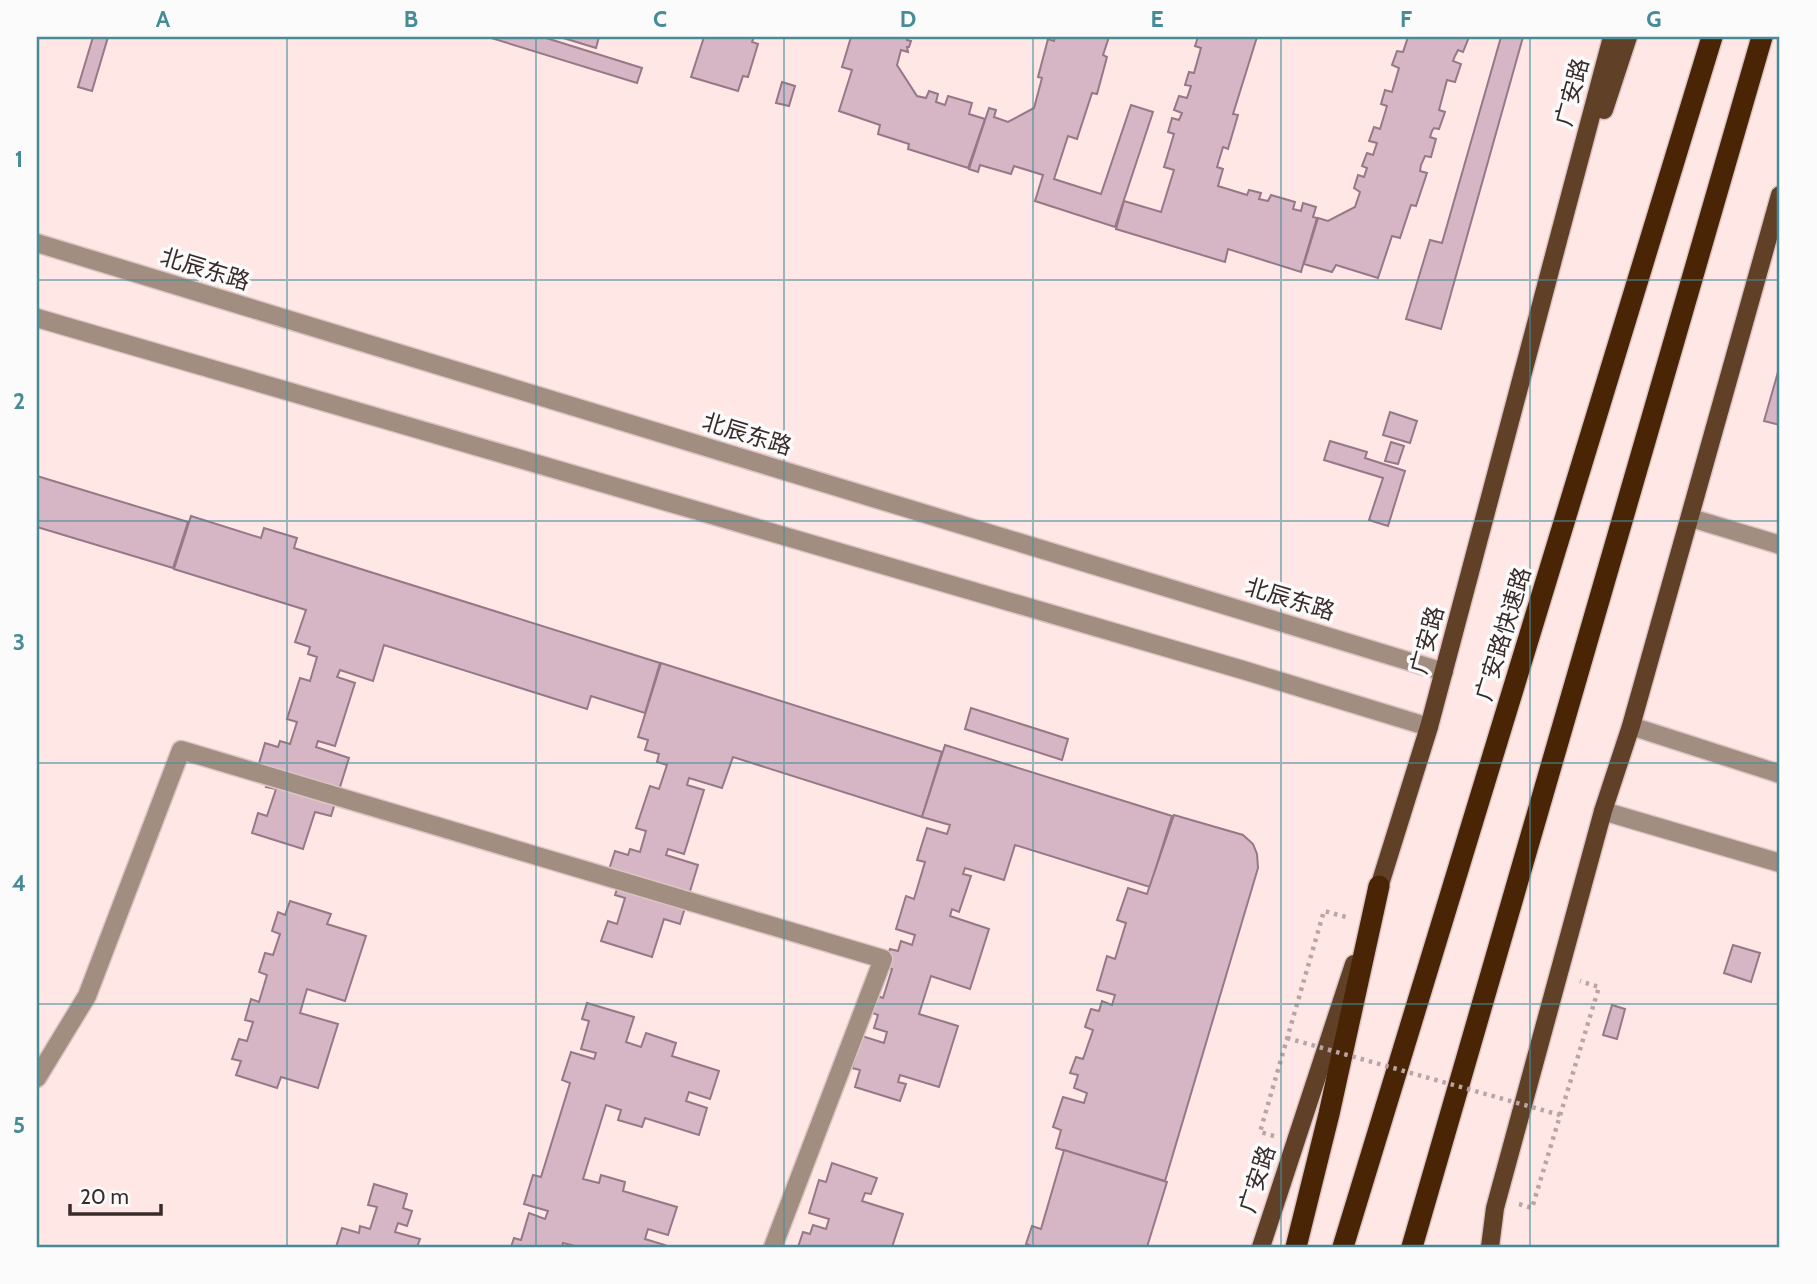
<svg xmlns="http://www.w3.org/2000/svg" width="1817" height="1284" font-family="Cabin,'Noto Sans SC',sans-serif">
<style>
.building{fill:#d6b5c4;stroke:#977887;stroke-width:2}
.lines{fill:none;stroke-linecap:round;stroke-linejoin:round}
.minor-casing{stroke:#dcc5c4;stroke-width:21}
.major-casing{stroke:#dcc5c4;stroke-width:21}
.highway-casing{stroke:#dcc5c4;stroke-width:24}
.path{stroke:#b9a5a4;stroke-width:4.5;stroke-dasharray:3.5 5;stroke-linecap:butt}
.minor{stroke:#a18e80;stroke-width:18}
.major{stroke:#614028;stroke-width:18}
.highway{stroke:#492506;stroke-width:21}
.path-bridge{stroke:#b9a5a4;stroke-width:4.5;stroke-dasharray:3.5 5;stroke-linecap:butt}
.grid{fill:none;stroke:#478b99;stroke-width:2;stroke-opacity:0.55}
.labels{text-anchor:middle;stroke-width:7;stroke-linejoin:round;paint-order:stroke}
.street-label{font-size:23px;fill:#3a2b2b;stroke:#fbfbfb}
.neatline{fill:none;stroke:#478b99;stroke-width:2.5}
.grid-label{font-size:23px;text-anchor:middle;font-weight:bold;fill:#478b99}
</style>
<rect width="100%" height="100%" fill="#ffe7e6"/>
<g class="building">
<path d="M93 37H108L92 91 78 87Z"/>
<path d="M488 37H543L642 68 637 83Z"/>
<path d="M560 37H599L596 48Z"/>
<path d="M704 37H754L752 42 758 44 748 77 743 76 738 91 691 77Z"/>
<path d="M851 37H908L907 40 911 41 909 47H907L908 52 901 50 897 65 917 96 926 98 929 91 938 94 936 102 945 105 948 96 972 103 969 114 985 119 968 168 908 149 909 144 878 134 880 125 839 111 852 70 842 67Z"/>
<path d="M1055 37H1109L1103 55 1107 57 1097 94 1092 93 1077 139 1068 136 1054 179 1101 194 1131 105 1153 112 1115 227 1035 201 1043 175 1014 166 1011 174 980 165 978 172 969 169 989 108 996 110 994 117 1008 122 1034 108 1042 78 1038 77 1048 39 1054 41Z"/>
<path d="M1198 37H1257L1233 114 1238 115 1228 149 1223 147 1217 167 1223 169 1218 186 1247 195 1249 190 1261 193 1259 199 1268 201 1271 195 1295 202 1293 209 1301 211 1303 203 1316 207 1313 217 1317 218 1301 272 1228 249 1225 262 1116 229 1124 201 1161 212 1174 170 1164 167 1174 134 1168 132 1172 118 1179 120 1182 113 1174 110 1179 96 1187 98 1191 86 1185 85 1189 72 1194 73 1201 48 1195 46Z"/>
<path d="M1408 37H1469L1463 52 1458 50 1455 56 1453 61 1461 64 1455 82 1447 80 1439 110 1445 112 1439 129 1434 128 1432 131 1430 137 1436 139 1431 157 1425 156 1421 165 1420 171 1427 173 1416 206 1411 205 1400 238 1392 236 1378 278 1336 265 1332 272 1304 264 1318 218 1328 221 1355 207 1360 192 1354 188 1358 175 1364 177 1367 168 1362 166 1367 153 1373 155 1377 143 1369 141 1374 127 1380 129 1387 106 1381 104 1385 90 1392 92 1399 68 1392 65 1397 51 1403 52Z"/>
<path d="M1501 37H1523L1441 329 1406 319 1430 240 1442 243Z"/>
<path d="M782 82 795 86 789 106 776 103Z"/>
<path d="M1780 365V425L1764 421Z"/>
<path d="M1390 412 1417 421 1410 443 1383 435Z"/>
<path d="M1330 441 1367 452 1365 458 1405 471 1388 526 1369 520 1383 478 1324 460Z"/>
<path d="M1391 442 1404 446 1398 464 1385 461Z"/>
<path d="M37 476 188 522 173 568 37 527Z"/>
<path d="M191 516 261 538 264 528 297 538 294 548 660 663 645 713 591 696 587 709 384 645 373 681 340 670 337 677 355 683 335 746 318 741 316 747 349 758 331 816 315 812 303 849 252 833 258 813 267 816 276 789 266 787 268 781 255 777 265 743 278 747 280 741 290 744 297 722 287 719 300 678 310 681 317 657 308 654 310 647 295 642 306 610 174 569Z"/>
<path d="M661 663 942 752 922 817 733 757 722 788 689 778 687 785 704 790 684 854 668 849 666 855 698 865 680 924 664 919 652 957 601 941 608 921 617 924 625 898 615 895 617 889 604 885 615 851 628 855 630 849 640 852 646 831 636 828 650 786 659 789 667 765 657 762 659 754 645 750 648 740 638 737Z"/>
<path d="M971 708 1068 739 1062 760 965 729Z"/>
<path d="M945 745 1172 816 1150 887 1015 845 1004 880 965 868 963 874 971 876 959 912 952 909 950 916 989 929 970 989 931 976 919 1014 958 1026 939 1087 900 1075 898 1082 906 1084 900 1101 855 1087 860 1070 852 1068 862 1036 884 1043 887 1032 874 1028 878 1015 870 1012 875 995 883 998 892 969 884 966 890 949 898 951 901 941 912 945 915 935 896 929 906 896 914 899 925 862 917 860 927 828 947 834 950 825 922 817Z"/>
<path d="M1174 815 1243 835 1253 844 1257 854 1258 868 1165 1181 1056 1148 1061 1130 1053 1127 1063 1097 1084 1103 1087 1093 1074 1088 1078 1075 1070 1073 1076 1057 1083 1059 1093 1030 1085 1027 1091 1009 1099 1011 1102 1001 1112 1005 1115 995 1097 990 1107 956 1115 959 1126 923 1117 920 1128 888 1147 894Z"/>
<path d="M290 901 331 914 327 924 366 936 345 1001 307 989 300 1013 338 1024 318 1088 281 1077 277 1088 236 1075 241 1061 232 1059 239 1039 247 1041 253 1022 245 1020 251 999 259 1002 267 975 259 972 265 953 273 955 280 934 272 931 278 912 285 915Z"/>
<path d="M1733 945 1760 953 1751 982 1724 973Z"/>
<path d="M587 1003 634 1017 626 1042 641 1047 646 1033 676 1043 672 1056 719 1071 710 1099 689 1092 686 1101 707 1108 699 1135 645 1118 642 1127 618 1120 621 1110 606 1105 583 1179 599 1183 601 1175 625 1182 623 1191 677 1207 668 1235 648 1229 645 1239 665 1245 664 1247H579L563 1243 562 1247H511L514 1238 521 1240 529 1213 545 1219 548 1211 524 1204 533 1175 541 1177 570 1083 562 1080 571 1052 594 1059 596 1053 581 1049 589 1021 582 1019Z"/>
<path d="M1612 1005 1625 1009 1617 1039 1603 1035Z"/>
<path d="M1064 1150 1167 1182 1147 1247H1034L1026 1244 1032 1226 1041 1229Z"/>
<path d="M832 1163 877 1178 871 1194 865 1193 862 1201 903 1214 892 1247H798L803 1232 810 1234 813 1225 826 1229 829 1219 809 1213 819 1180 826 1182Z"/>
<path d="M374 1184 407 1194 403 1208 412 1211 407 1226 398 1223 395 1232 420 1239 417 1247H336L342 1228 359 1233 360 1226 370 1229 377 1207 368 1205Z"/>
</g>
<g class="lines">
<defs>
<g id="minor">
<path d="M37 243 1444 672"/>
<path d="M37 318 1243 670 1429 727"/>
<path d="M1691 518 1780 545"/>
<path d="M1631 726 1780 774"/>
<path d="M1603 811 1780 863"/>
<path d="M37 1078 87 996 181 750 883 959 773 1247"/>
</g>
<g id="major">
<path d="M1604 110 1628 37"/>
<path d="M1376 897 1429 727 1612 37"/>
<path d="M1261 1247 1354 964"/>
<path d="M1490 1247 1495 1208 1603 811 1631 726 1780 195"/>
</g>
<g id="highway">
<path d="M1296 1247 1329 1114 1379 886"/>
<path d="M1343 1247 1712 37"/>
<path d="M1412 1247 1762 37"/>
</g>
</defs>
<use href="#minor" class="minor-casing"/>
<use href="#major" class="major-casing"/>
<use href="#highway" class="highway-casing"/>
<g class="path">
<path d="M1274 1136 1260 1132 1324 911 1346 917"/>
<path d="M1519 1204 1532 1208 1599 987 1580 981"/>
</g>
<use href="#minor" class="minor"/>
<use href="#major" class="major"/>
<use href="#highway" class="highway"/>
<path class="path-bridge" d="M1287 1038 1560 1115"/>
</g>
<path class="grid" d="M287 37V1247M536 37V1247M784 37V1247M1033 37V1247M1281 37V1247M1530 37V1247M37 280H1780M37 521H1780M37 763H1780M37 1004H1780"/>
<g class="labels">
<g class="street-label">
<text transform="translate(1572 92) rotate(-75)" y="8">广安路</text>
<text transform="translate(205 269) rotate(17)" y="8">北辰东路</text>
<text transform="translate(747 434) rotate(17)" y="8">北辰东路</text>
<text transform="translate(1290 599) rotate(17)" y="8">北辰东路</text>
<text transform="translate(1503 634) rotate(-73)" y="8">广安路快速路</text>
<text transform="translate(1427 640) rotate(-75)" y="8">广安路</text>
<text transform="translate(1257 1179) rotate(-72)" y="8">广安路</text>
</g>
</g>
<rect width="1817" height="1284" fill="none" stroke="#fbfbfb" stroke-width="77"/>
<path d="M70 1204v10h91v-10" fill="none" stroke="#3a2b2b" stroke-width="3.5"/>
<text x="80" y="1204" font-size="21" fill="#3a2b2b" stroke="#fbfbfb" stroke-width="5" paint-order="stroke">20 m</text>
<rect x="38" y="38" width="1740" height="1208" class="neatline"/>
<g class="grid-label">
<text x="163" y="27">A</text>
<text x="411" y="27">B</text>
<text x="660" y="27">C</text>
<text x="908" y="27">D</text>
<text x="1157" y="27">E</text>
<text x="1406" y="27">F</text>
<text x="1654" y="27">G</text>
<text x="19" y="167">1</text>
<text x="19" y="409">2</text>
<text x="19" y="650">3</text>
<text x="19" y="891">4</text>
<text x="19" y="1133">5</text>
</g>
</svg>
